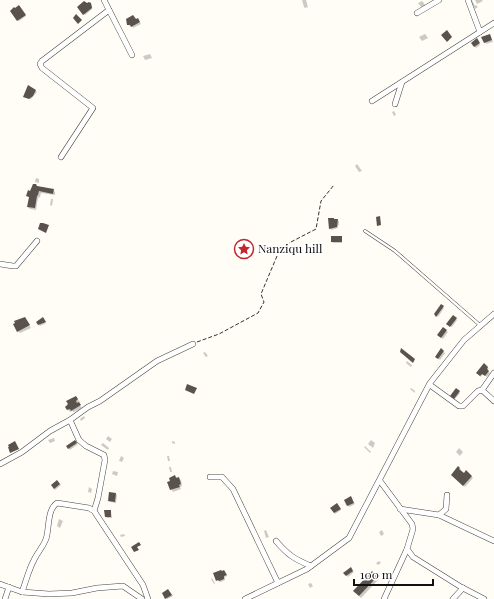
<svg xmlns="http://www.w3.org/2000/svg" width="494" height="599" font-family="'Playfair Display',serif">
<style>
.shadow{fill:#0003}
.building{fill:#5a524d}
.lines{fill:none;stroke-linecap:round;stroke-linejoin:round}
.lane-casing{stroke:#444;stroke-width:3.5}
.street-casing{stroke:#444;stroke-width:6}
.path{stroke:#333;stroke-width:1;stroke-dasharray:4 2;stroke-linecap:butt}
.lane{stroke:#fff;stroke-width:2.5}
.street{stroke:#fff;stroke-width:5}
.labels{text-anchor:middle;stroke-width:4;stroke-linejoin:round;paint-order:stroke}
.poi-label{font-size:12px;fill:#111;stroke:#fff;text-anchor:start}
</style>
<rect width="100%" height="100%" fill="#fffdf5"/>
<g class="shadow">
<path d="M302 0H306L308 7 305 8 304 7Z"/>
<path d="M470 0H472L475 6 476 5 478 7 475 9Z"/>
<path d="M475 0H482L483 1 477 4Z"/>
<path d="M422 1 426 6 422 8 418 3Z"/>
<path d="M89 3 92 6V9L85 15 78 7Z"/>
<path d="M20 8 26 16 19 21 18 20Z"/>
<path d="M136 19 139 21 141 24 133 28 132 26 128 25Z"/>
<path d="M425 34 428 38 422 41 419 37Z"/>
<path d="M490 35 493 42 486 44 483 38Z"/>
<path d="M478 41 480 45 476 48 472 43Z"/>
<path d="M150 54 152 58 145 60 143 56Z"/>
<path d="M29 87 37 92 31 99 25 97Z"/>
<path d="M394 111 396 115 394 116 392 112Z"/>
<path d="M357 164 362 171 359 172 355 166Z"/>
<path d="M36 178 39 179V183L35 182Z"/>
<path d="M38 187 53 190 55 192V195L41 193 40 197 38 198 36 210 30 209 28 207 30 198 27 195Z"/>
<path d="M51 199H53L52 206 50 205Z"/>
<path d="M335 220 339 221V225L338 226V228L331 230 330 228Z"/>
<path d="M341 237 342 243H333L332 242Z"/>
<path d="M441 305 444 308 438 317 435 314Z"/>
<path d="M453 316 457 320 452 327 447 324Z"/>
<path d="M43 318 46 323 40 326 39 325Z"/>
<path d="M26 320 31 328 20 333 18 331Z"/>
<path d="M443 329 448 332 443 339 438 335Z"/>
<path d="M441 350 445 353 440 360 436 357Z"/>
<path d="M205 352 208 356 206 357 203 353Z"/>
<path d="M407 361 412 365 411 367 406 363Z"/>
<path d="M484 365 489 369 487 370 490 373 487 377 483 374 481 377 477 373Z"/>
<path d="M411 388 415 391V393L410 389Z"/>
<path d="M456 389 460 393 455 399 451 395Z"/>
<path d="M76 397 80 402 78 403 82 408 74 412 72 411 70 412 66 407Z"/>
<path d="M84 416 85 418 81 421 80 419Z"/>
<path d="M108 436 112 439 110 442 106 439Z"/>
<path d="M54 438 55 441 50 443 48 440Z"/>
<path d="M371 440 375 443 373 448 368 444Z"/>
<path d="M75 441 78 444 70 450 67 446Z"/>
<path d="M172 441 175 442V444L172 443Z"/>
<path d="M103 443 109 448 108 450 101 445Z"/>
<path d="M365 446 371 452 370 453 364 447Z"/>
<path d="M459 448 463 452 460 456 456 452Z"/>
<path d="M121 456 124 458 122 462 119 461Z"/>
<path d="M167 456H169L170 461H168Z"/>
<path d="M169 467H171L172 472H170Z"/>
<path d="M459 467 461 470 460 472 464 475 466 472 473 478 465 487 452 475Z"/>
<path d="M113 471 118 472 117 476 112 474Z"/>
<path d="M175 476 181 480 182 486 180 487 181 489 173 492 168 483Z"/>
<path d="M57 481 61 485 55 490 52 485Z"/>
<path d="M89 487 92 489 91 493 88 492Z"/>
<path d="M116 494 117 495 116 503 110 502 109 501Z"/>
<path d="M351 498 355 504 349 507 345 501Z"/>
<path d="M338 506 341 510 335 514 331 508Z"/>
<path d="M111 511 112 518H107L106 517Z"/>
<path d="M59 519 63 521 60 528 57 526Z"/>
<path d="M266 530 269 537 266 538 264 531Z"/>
<path d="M382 530 384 534 381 536 379 532Z"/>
<path d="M124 534 125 536 121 537 120 535Z"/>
<path d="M379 561 381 563 378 565 376 563Z"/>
<path d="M351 568 354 572 348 577 345 573Z"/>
<path d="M224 571 227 576 225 577V580L221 582 218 581 217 580Z"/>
<path d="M372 572 379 579 361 598 354 591Z"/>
<path d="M212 578 215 583 214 584 211 579Z"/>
<path d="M311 583 313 586 310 588 308 584Z"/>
<path d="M169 591 173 596 167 599 163 594Z"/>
</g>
<g class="building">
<path d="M84 1 87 3 89 2 91 3 92 8 83 15 77 7Z"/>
<path d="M19 5 26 15 17 21 10 11 14 7 15 8Z"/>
<path d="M76 14 82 20 78 24 73 18Z"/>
<path d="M133 15 136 19 138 18 140 22 131 27 130 25H127L126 19Z"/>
<path d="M447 30 452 37 447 42 441 35Z"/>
<path d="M490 34 492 40 484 43 481 37Z"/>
<path d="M477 38 480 43 474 47 471 43Z"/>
<path d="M28 85 36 90 33 96 29 99 23 97Z"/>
<path d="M33 184H36L37 186 54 189 53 194 39 191 38 195 37 196 35 208 27 207 29 197 26 196 28 190 30 191Z"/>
<path d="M380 216 381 225 377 226 376 217Z"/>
<path d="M328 218H334V219H338L337 227 329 229Z"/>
<path d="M40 223H43L49 225 46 233 38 229Z"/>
<rect x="331" y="236" width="11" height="6"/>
<path d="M441 304 444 306 436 317 434 314Z"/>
<path d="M453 315 457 318 450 327 446 324Z"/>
<path d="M25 317 30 325 17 332 13 324 15 323 14 321Z"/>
<path d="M43 317 46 322 38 325 36 322Z"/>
<path d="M443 327 447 330 441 338 437 335Z"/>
<path d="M401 348 415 359 413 363 400 352Z"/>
<path d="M441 348 444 351 438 359 435 357Z"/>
<path d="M484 363 488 367 487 369 489 371 485 376 482 374 480 376 476 373Z"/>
<path d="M187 384 197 388 194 394 185 390Z"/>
<path d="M456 388 460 391 454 399 450 396Z"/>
<path d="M76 396 78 399 76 401 77 403 79 402 81 405 71 411 70 409 67 410 65 407 68 404 66 401Z"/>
<path d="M75 440 77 443 68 449 66 446Z"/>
<path d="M15 441 19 449 10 453 8 447H9L8 445Z"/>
<path d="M458 466 460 468 459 469 464 473 466 470 472 476 463 486 451 475Z"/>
<path d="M175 475 176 478 179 477 181 484 179 485 180 487 170 490 167 482 170 481 169 478Z"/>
<path d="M57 480 60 484 54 489 51 485Z"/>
<path d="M109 492 116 493 115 502 108 501Z"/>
<path d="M351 496 354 503 347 506 344 500Z"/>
<path d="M337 503 341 509 334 513 330 508Z"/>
<path d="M104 510H111V517H105Z"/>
<path d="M139 542 141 545 137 547 139 550 134 552 131 547Z"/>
<path d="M351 567 353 571 346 576 343 573Z"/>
<path d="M221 570 222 571 224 570 227 575 224 576V579L219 581 218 580 216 581 213 573Z"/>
<path d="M372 571 377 577 359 596 353 591Z"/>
<path d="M168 589 172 595 165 599 162 593Z"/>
</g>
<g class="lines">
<defs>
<path id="lane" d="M365 231 395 251 481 326"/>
<g id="street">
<path d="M104 0 132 55"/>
<path d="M468 0 480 32 494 23"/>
<path d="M417 13 439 0"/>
<path d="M372 101 480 32"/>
<path d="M395 104 402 82"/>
<path d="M61 157 93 108 42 68 40 64 42 61 109 10"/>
<path d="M0 264 13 266H16L37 241"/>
<path d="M430 385 459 406H463L478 391 482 390 494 401"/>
<path d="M482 390 494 373"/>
<path d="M70 420 79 440 86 446 104 455 105 460 98 498 94 511"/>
<path d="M0 464 22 452 50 431 70 420 88 407 100 401 157 361 193 344"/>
<path d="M210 477H222L233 489 278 583"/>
<path d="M380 481 412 524 413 529 407 549 413 557 461 587 484 599"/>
<path d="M400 509 439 515 446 509 447 495"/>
<path d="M439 515 494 541"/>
<path d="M276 541C288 555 294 559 311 566"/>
<path d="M0 584 22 592 49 594 72 593 97 588 123 586 142 599"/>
<path d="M22 592C26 581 29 569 34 560 38 551 46 544 47 535 49 525 48 509 57 503L89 508 94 511 143 585 148 599"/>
<path d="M5 599 9 587"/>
<path d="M245 599 307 569 349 538 430 383 464 340 494 314"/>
<path d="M384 599 407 549"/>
<path d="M453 599 463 588"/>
</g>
</defs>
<use href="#lane" class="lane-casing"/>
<use href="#street" class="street-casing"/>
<path class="path" d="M197 342 219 334 258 313 264 302 261 294 277 256 289 243 316 229 321 201 334 185"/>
<use href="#lane" class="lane"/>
<use href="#street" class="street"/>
</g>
<defs>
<symbol id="sight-ring" viewBox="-11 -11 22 22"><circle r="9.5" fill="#fff" stroke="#c4262e" stroke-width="1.5"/><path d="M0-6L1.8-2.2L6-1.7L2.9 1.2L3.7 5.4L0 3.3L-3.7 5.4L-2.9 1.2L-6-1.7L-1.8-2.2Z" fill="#c4262e"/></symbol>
</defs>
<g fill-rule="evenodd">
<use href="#sight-ring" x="233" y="238" width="22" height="22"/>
</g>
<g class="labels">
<g class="poi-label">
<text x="258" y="253">Nanziqu hill</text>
</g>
</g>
<path d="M354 579v6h79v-6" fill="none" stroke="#111111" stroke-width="2"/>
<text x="360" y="579" font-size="12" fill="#111111" stroke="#ffffff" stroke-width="3" paint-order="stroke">100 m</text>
</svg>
